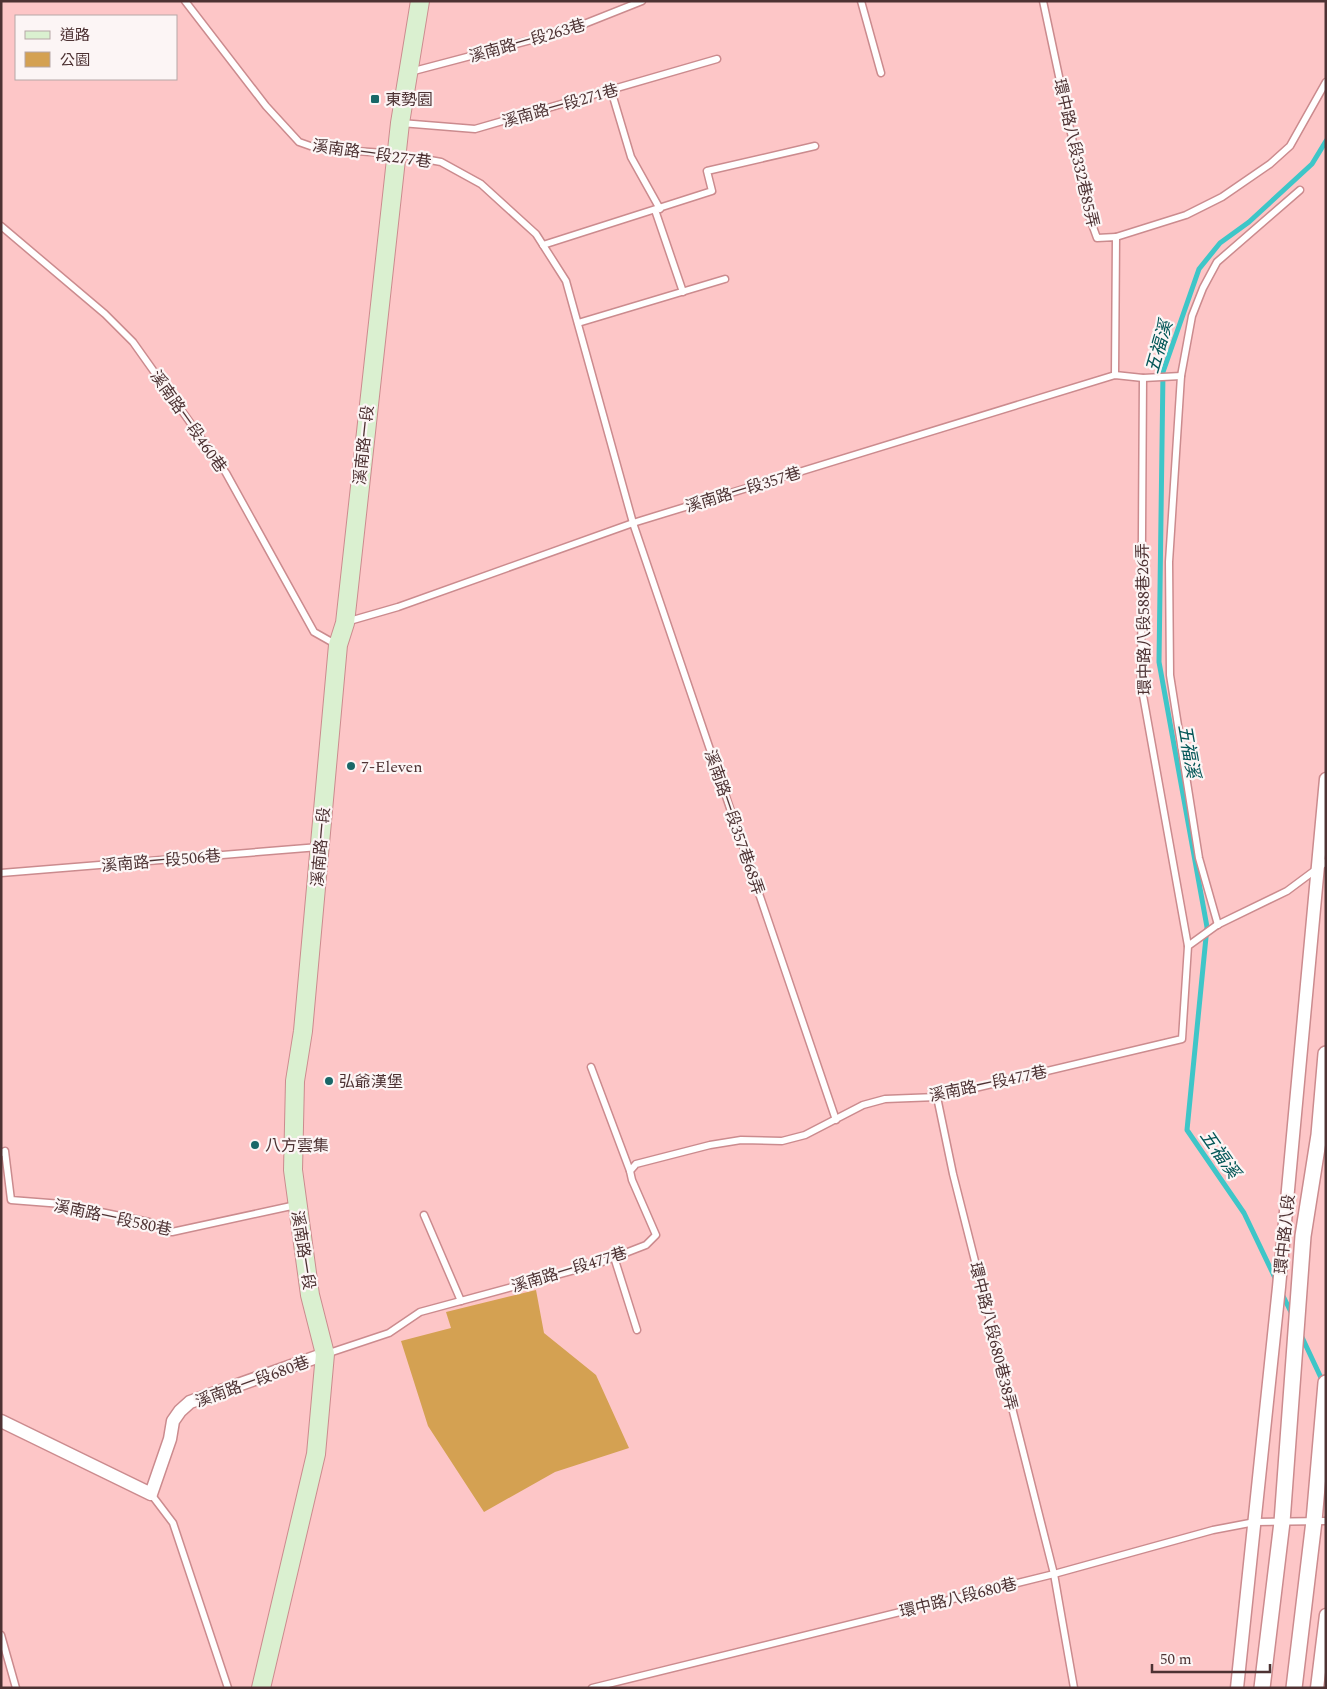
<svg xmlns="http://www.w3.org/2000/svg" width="1327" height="1689" font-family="Spectral,'Noto Sans TC',serif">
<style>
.green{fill:#d4a152}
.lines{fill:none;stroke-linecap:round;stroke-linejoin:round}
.stream{stroke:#3ec6c8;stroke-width:5}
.service-casing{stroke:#cb8b8e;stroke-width:9}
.minor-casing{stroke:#cb8b8e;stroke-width:15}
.tertiary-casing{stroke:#cb8b8e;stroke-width:18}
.secondary-casing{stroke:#cb8b8e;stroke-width:20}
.service{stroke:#fff;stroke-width:6}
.minor{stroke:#fff;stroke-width:12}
.tertiary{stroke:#fff;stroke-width:15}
.secondary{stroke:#daf0d0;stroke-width:18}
.poi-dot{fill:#196768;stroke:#fcf5f5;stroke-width:2}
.labels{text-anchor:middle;stroke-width:4.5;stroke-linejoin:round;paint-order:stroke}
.street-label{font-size:16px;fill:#4d3233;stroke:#fcf5f5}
.poi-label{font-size:16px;fill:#4d3233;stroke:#fcf5f5;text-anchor:start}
.water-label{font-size:18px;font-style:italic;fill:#035657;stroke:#fcf5f5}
</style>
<rect width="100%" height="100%" fill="#fdc6c7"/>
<path class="green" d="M536 1290 544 1333 596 1375 629 1448 555 1472 484 1512 428 1426 401 1341 451 1328 446 1312Z"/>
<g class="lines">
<g class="stream">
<path d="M1277 1282 1244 1213 1187 1130 1207 927 1159 662 1163 372 1199 269 1220 243 1249 222 1312 164 1326 141"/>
<path d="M1281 1292 1293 1316"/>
<path d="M1300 1333 1323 1382"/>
</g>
<defs>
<g id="service">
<path d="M185 1 266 106 299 142 316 148 397 154 441 162 481 184 536 234 566 281 633 523 836 1120"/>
<path d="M861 1 881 73"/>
<path d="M1043 1 1088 213 1097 238 1116 237 1115 375"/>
<path d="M410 72 569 30 642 1"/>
<path d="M611 90 631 157 660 209"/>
<path d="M401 123 475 129 717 59"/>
<path d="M655 210 683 292"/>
<path d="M1 226 105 314 133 342 226 473 314 632 337 645"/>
<path d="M1116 237 1186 215 1222 197 1270 164 1290 146 1326 82"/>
<path d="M543 245 712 191 707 171 815 146"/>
<path d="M578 323 725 279"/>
<path d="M1143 378 1141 684 1188 946"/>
<path d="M346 622 398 607 633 523 1115 375 1143 378 1181 376"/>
<path d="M1 873 319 847"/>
<path d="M1218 925 1199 858 1170 675 1169 562 1181 376 1192 316 1203 288 1217 262 1300 190"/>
<path d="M591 1067 630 1171"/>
<path d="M937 1097 953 1174 1054 1574 1074 1688"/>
<path d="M1 1153 5 1151 11 1200 62 1204 149 1222 172 1232 296 1205"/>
<path d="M424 1215 461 1301"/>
<path d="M614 1257 637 1330"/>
<path d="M326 1354 389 1333 420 1312 597 1264 646 1245 656 1235 632 1180 630 1171 636 1164 710 1145 741 1140 782 1141 805 1135 863 1105 885 1099 937 1097 1182 1039 1188 946 1217 925 1287 891 1326 862"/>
<path d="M151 1494 173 1523 228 1688"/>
<path d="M1 1635 16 1688"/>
<path d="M592 1688 1054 1574 1213 1530 1255 1522 1326 1521"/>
</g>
<g id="minor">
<path d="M1 1421 151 1494 170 1439 173 1421 180 1411 190 1402 325 1354"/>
<path d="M1237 1688 1279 1287 1326 779"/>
<path d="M1317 1688 1326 1615"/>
</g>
<g id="tertiary">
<path d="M1262 1688 1282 1522 1303 1236 1319 1135 1326 1054"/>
<path d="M1294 1688 1314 1521 1326 1383"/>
</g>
<path id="secondary" d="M261 1688 316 1454 325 1354 310 1295 293 1170 295 1081 303 1031 338 645 345 623 400 123 420 1"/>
</defs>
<use href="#service" class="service-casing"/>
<use href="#minor" class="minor-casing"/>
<use href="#tertiary" class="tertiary-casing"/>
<use href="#secondary" class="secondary-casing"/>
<use href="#service" class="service"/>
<use href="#minor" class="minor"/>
<use href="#tertiary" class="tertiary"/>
<use href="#secondary" class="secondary"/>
</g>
<g class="poi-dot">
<rect x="370" y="94" width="10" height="10" rx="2.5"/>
<circle cx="351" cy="766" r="5"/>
<circle cx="329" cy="1081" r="5"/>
<circle cx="255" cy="1145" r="5"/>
</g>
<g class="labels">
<g class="street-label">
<text transform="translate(527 40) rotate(-16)" y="6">溪南路一段263巷</text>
<text transform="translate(560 105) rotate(-16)" y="6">溪南路一段271巷</text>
<text transform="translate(372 153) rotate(8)" y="6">溪南路一段277巷</text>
<text transform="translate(1077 153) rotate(77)" y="6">環中路八段332巷85弄</text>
<text transform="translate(189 421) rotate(55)" y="6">溪南路一段460巷</text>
<text transform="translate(363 445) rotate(-84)" y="6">溪南路一段</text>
<text transform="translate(743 489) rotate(-17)" y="6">溪南路一段357巷</text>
<text transform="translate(1143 619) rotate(-91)" y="6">環中路八段588巷26弄</text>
<text transform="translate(735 822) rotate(71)" y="6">溪南路一段357巷68弄</text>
<text transform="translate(320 847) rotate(-85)" y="6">溪南路一段</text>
<text transform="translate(161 860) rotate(-5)" y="6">溪南路一段506巷</text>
<text transform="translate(988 1083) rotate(-12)" y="6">溪南路一段477巷</text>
<text transform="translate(113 1217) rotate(12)" y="6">溪南路一段580巷</text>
<text transform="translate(1284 1234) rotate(-84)" y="6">環中路八段</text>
<text transform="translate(304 1250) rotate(81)" y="6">溪南路一段</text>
<text transform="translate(569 1269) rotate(-17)" y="6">溪南路一段477巷</text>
<text transform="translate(994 1336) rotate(76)" y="6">環中路八段680巷38弄</text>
<text transform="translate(252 1381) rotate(-20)" y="6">溪南路一段680巷</text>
<text transform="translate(958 1597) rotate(-14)" y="6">環中路八段680巷</text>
</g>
<g class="poi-label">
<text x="385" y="105">東勢園</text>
<text x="361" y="772">7-Eleven</text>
<text x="339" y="1087">弘爺漢堡</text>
<text x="265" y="1151">八方雲集</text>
</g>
<g class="water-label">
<text transform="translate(1159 347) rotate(-74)" y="6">五福溪</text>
<text transform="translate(1189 751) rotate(80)" y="6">五福溪</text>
<text transform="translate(1220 1154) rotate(55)" y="6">五福溪</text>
</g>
</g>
<rect width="1327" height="1689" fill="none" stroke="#4d3233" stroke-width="5"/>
<rect x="15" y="15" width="162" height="65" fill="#fcf5f5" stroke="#b6a7a7"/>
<rect x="25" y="31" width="25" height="8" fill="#daf0d0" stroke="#b6a7a7"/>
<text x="60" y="40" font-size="15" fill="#4d3233">道路</text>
<rect x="25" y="52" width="25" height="15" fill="#d4a152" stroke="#b6a7a7"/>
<text x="60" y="65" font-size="15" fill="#4d3233">公園</text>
<path d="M1152 1664v8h118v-8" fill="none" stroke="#4d3233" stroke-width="2.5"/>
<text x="1160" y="1664" font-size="15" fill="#4d3233" stroke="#fcf5f5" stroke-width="4" paint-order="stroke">50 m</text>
</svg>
